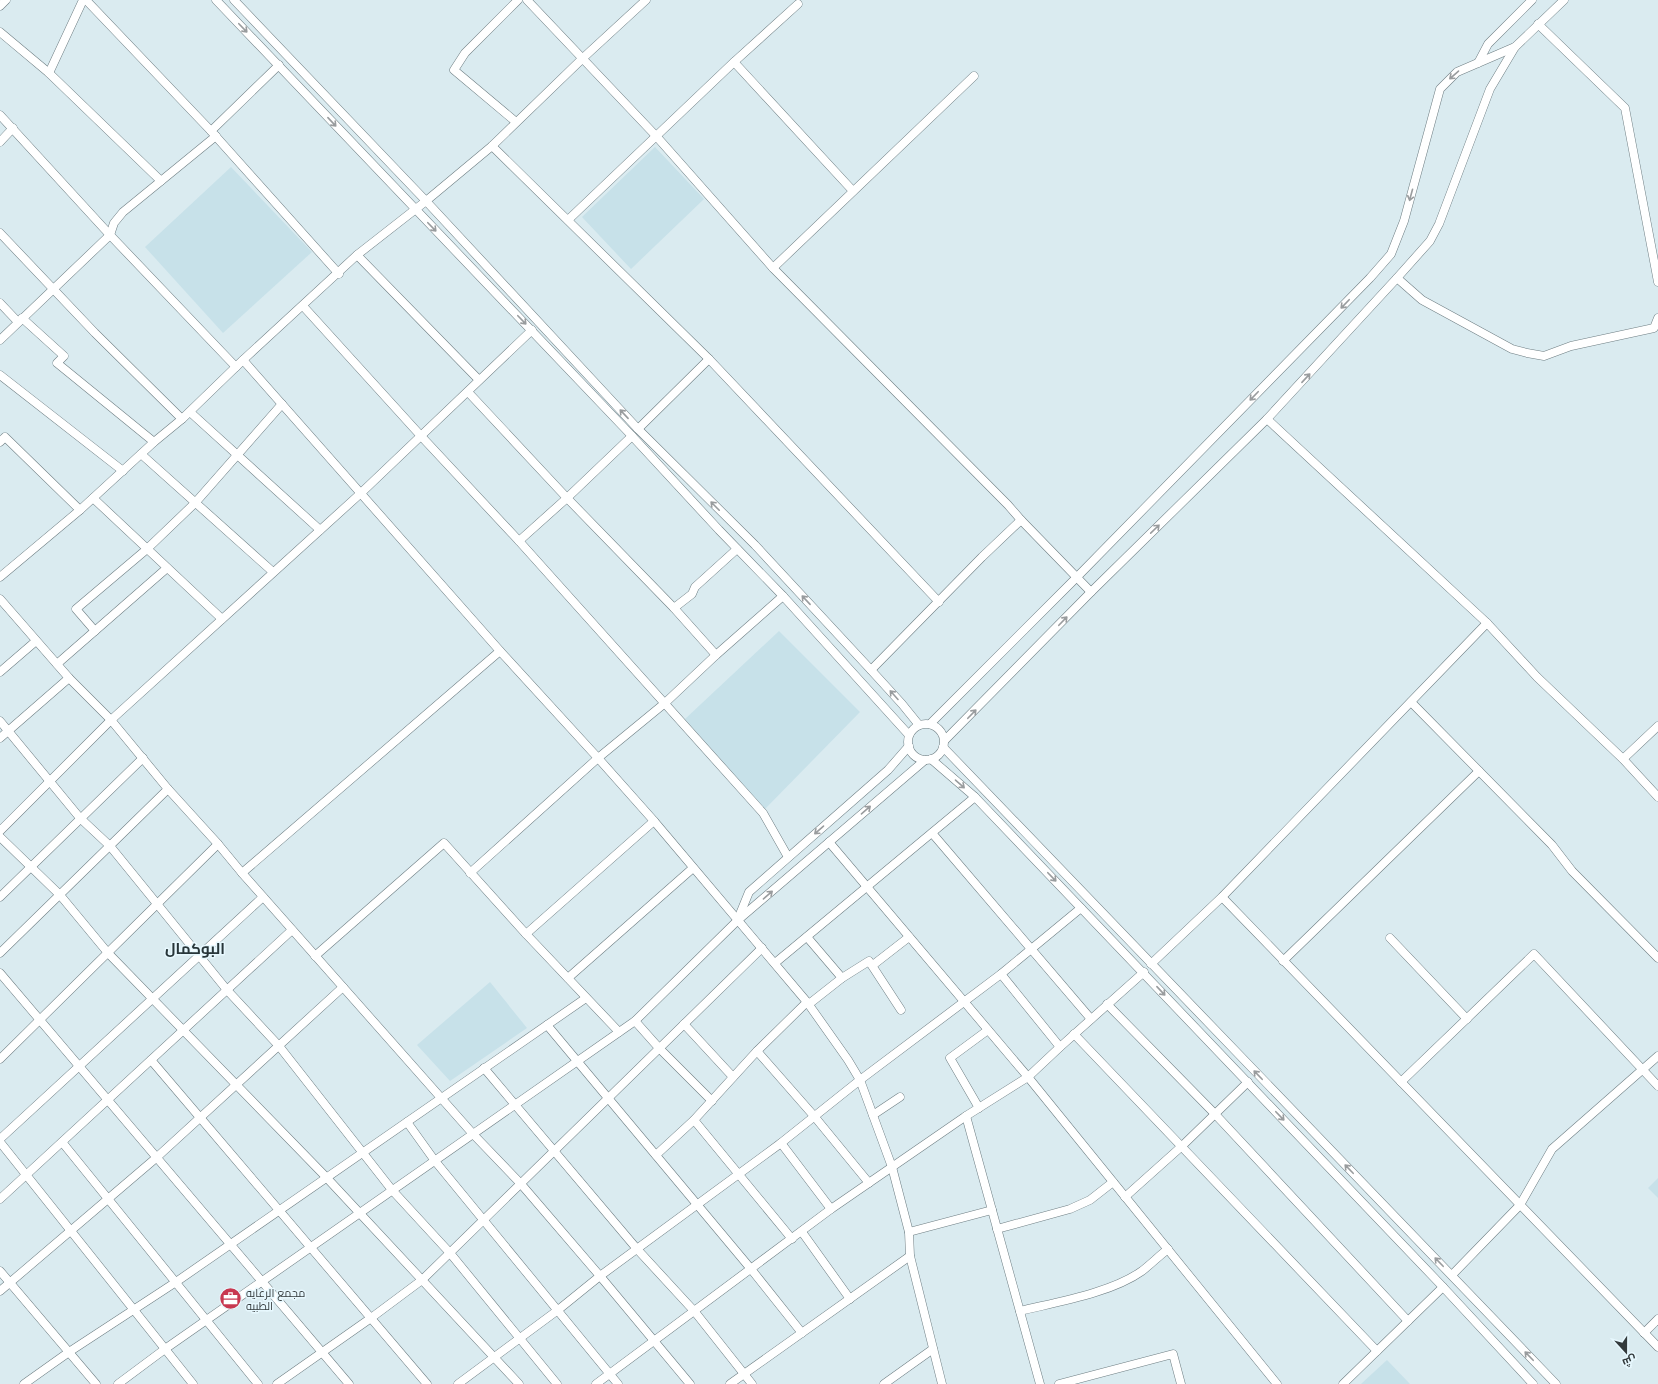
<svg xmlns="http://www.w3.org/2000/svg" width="1658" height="1384" font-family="'PT Sans',Cairo,sans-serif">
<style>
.built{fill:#c7e1e9}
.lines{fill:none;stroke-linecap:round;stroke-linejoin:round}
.minor-casing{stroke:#6e7e83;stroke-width:9}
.minor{stroke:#fff;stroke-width:8}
.oneway{stroke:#999c9e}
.labels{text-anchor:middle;stroke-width:3;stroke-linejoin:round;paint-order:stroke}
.poi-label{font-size:11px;fill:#333a3c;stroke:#e7f8fe;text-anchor:start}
.district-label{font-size:15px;font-weight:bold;fill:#273539;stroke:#e7f8fe}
</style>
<rect width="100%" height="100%" fill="#daebf0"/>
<g class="built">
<path d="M655 147 704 199 631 269 582 217Z"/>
<path d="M231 167 312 252 223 333 145 247Z"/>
<path d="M779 631 860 712 765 809 685 719Z"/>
<path d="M490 982 527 1028 450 1081 417 1045Z"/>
<path d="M1658 1178V1198L1648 1188Z"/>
<path d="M1387 1360 1410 1384H1361Z"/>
</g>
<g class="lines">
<defs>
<g id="minor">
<path d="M86 0 211 131 339 274"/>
<path d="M216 0 632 436 719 530 783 596 909 735"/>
<path d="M234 0 426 201 638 429 755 545 871 670 902 704 919 725"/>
<path d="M527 0 657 137 773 268 1008 505 1021 520 1091 592"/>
<path d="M0 6 6 0"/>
<path d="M1538 24 1625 108 1658 282"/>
<path d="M0 32 49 73 161 181"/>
<path d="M734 62 853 191"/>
<path d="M1478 63 1488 44 1532 0"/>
<path d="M49 73 83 0"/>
<path d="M0 115 110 235 236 367"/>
<path d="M516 122 454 70 465 53 518 0"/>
<path d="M211 131 279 65"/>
<path d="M0 142 13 128"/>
<path d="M492 146 709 359 939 602"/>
<path d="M568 220 734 62 798 4"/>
<path d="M0 233 95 333 182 419"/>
<path d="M357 255 479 380"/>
<path d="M773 268 974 76"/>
<path d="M1397 278 1422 300 1512 349 1527 353 1544 356 1571 346 1654 328 1658 318"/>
<path d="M0 303 18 322"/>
<path d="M303 306 421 436 519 541 763 813 788 857"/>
<path d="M22 318 64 356 57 363 154 442"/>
<path d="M0 340 110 235 114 223 123 212 216 136"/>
<path d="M243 360 500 651 598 758 654 821 807 1002 848 1060 860 1080 892 1167 909 1232 910 1256 942 1384"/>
<path d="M0 375 123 471"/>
<path d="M468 392 567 498 674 608 716 655"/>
<path d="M190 412 320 530"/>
<path d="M1267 419 1487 623 1537 677 1623 759 1658 797"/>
<path d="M638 429 709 359"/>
<path d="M0 442 5 437 80 510"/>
<path d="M141 454 273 572"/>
<path d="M93 498 222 619"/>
<path d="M519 541 567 498 632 436"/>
<path d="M0 577 80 510 154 442 182 419 243 360 357 255 426 201 492 146 583 58 646 0"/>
<path d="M0 599 69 678 111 720 168 789 218 844 242 873 473 1134 521 1184 600 1276 690 1384"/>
<path d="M674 608 692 594 695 587 737 549"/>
<path d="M95 631 76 609 147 549 195 503 282 404"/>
<path d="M57 664 167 568"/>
<path d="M871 670 982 557 1021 520"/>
<path d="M0 672 36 641"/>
<path d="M1411 702 1552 845 1572 871 1658 958"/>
<path d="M0 721 80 818 110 846 227 990 279 1046 392 1190 450 1253 557 1384"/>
<path d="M930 724 1077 577 1370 278 1391 254 1404 221 1440 89 1457 72 1515 47"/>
<circle cx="926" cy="742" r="18"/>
<path d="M0 738 69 678"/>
<path d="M944 741 1091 592 1267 419 1397 278 1430 241 1439 224 1490 89 1515 47 1564 0"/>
<path d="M943 747 1556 1384"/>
<path d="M931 759 975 797 1443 1287 1533 1384"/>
<path d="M1623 759 1658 726"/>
<path d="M0 831 111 720 361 493 532 330"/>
<path d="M932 833 1091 1019"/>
<path d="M0 837 60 895 108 953 326 1177 519 1384"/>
<path d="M829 842 1028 1077 1277 1384"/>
<path d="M242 873 500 651"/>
<path d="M470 873 598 758 665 703 716 655 783 596"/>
<path d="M0 897 143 758"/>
<path d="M1222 897 1658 1347"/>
<path d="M738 919 749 892 888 770 909 746"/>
<path d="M526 934 654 821"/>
<path d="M807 937 842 978"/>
<path d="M1390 938 1467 1019"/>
<path d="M0 953 168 789"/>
<path d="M315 956 444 843 526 934 619 1032"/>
<path d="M1283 961 1479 771"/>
<path d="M775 963 975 797"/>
<path d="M1151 964 1222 897 1487 623"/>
<path d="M873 965 909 937"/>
<path d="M0 973 349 1384"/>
<path d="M1001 974 1060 1047"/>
<path d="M568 978 693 868"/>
<path d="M809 1004 842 978 869 961 901 1010"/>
<path d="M1107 1004 1214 1113 1408 1321"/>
<path d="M635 1021 659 1048 712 1101"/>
<path d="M684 1024 733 1077"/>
<path d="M547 1025 751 1269 802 1333"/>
<path d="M1074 1034 1377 1351"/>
<path d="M757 1051 814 1116 869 1183"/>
<path d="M0 1059 218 844"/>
<path d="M151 1060 427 1384"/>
<path d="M484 1068 637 1249 695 1312 752 1384"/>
<path d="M1401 1082 1534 954 1658 1086"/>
<path d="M979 1108 950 1058 988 1030"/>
<path d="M873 1115 900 1097"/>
<path d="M966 1116 1040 1384"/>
<path d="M694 1120 792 1239"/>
<path d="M407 1122 435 1161 618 1384"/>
<path d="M0 1139 263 897"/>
<path d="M0 1142 193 1384"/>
<path d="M62 1142 258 1384"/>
<path d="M781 1143 831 1209"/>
<path d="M656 1155 694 1120 757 1051 807 1002"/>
<path d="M1125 1197 1182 1146 1248 1082"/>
<path d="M0 1199 292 930"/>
<path d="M997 1229 1070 1209 1090 1200 1113 1182"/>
<path d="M802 1232 850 1299"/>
<path d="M909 1232 992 1210"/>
<path d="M0 1271 96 1384"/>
<path d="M1452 1275 1520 1205 1552 1149 1658 1056"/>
<path d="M0 1291 156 1158 343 987"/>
<path d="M1020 1311C1057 1302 1111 1293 1142 1271 1151 1264 1159 1256 1168 1249"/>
<path d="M1644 1333 1658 1319"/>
<path d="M24 1384 69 1352 176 1282 586 998"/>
<path d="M118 1384 165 1349 635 1021 738 920 925 760"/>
<path d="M277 1384 371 1318 422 1280 762 948"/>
<path d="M458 1384 558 1310 600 1276 781 1143 860 1080 1001 974 1081 908"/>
<path d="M596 1384 831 1209 966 1116 1028 1077 1060 1047 1144 972"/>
<path d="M730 1384 910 1256"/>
<path d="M884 1384 933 1349"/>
<path d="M1059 1384 1173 1354 1181 1384"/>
<path d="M1343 1384 1443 1287"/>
</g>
</defs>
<use href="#minor" class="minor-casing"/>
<use href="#minor" class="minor"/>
</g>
<defs><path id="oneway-shaft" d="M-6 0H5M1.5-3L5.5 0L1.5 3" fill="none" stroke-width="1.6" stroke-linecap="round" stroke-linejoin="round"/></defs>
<g class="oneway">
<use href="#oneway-shaft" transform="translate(243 28) rotate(46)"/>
<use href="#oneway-shaft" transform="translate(1454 75) rotate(139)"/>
<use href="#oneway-shaft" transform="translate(332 122) rotate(47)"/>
<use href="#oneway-shaft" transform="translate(1411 195) rotate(105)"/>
<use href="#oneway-shaft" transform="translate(432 227) rotate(46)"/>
<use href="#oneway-shaft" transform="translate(1345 304) rotate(134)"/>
<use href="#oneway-shaft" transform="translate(522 320) rotate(46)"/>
<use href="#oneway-shaft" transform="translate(1306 378) rotate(-47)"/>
<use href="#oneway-shaft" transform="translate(1254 396) rotate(134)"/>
<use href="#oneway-shaft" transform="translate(624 414) rotate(-133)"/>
<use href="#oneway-shaft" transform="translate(715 506) rotate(-135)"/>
<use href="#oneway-shaft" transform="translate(1155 529) rotate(-44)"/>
<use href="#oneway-shaft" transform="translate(806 600) rotate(-133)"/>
<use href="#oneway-shaft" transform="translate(1063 621) rotate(-46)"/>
<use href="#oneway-shaft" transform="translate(894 695) rotate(-132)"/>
<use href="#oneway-shaft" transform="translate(972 714) rotate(-46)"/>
<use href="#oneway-shaft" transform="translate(960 784) rotate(41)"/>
<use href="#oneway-shaft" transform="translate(866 810) rotate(-41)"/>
<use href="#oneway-shaft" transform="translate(819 830) rotate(139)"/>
<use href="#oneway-shaft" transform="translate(1052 877) rotate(46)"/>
<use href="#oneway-shaft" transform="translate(768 895) rotate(-41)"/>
<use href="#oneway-shaft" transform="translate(1161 991) rotate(47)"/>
<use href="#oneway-shaft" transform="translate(1258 1075) rotate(-134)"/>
<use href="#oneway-shaft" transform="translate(1280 1116) rotate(46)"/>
<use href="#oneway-shaft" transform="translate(1349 1169) rotate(-134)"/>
<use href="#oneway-shaft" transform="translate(1439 1262) rotate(-134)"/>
<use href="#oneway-shaft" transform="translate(1529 1356) rotate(-134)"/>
</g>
<defs>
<symbol id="office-disc" viewBox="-11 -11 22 22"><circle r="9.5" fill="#c83850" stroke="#e7f8fe"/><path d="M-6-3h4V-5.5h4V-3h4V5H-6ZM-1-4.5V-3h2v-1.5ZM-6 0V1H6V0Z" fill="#fff"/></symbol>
</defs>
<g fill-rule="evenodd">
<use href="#office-disc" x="218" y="1286" width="25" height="25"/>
</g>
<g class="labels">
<g class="poi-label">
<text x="246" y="1297">مجمع الرعايه<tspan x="246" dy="13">الطبيه</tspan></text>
</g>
<g class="district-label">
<text x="195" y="954">البوكمال</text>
</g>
</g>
<g transform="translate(1626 1352) rotate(159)" stroke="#e7f8fe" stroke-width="3" paint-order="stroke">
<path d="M0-3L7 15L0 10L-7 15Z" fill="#333a3c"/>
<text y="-6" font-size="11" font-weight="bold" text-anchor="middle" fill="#333a3c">ش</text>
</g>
</svg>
